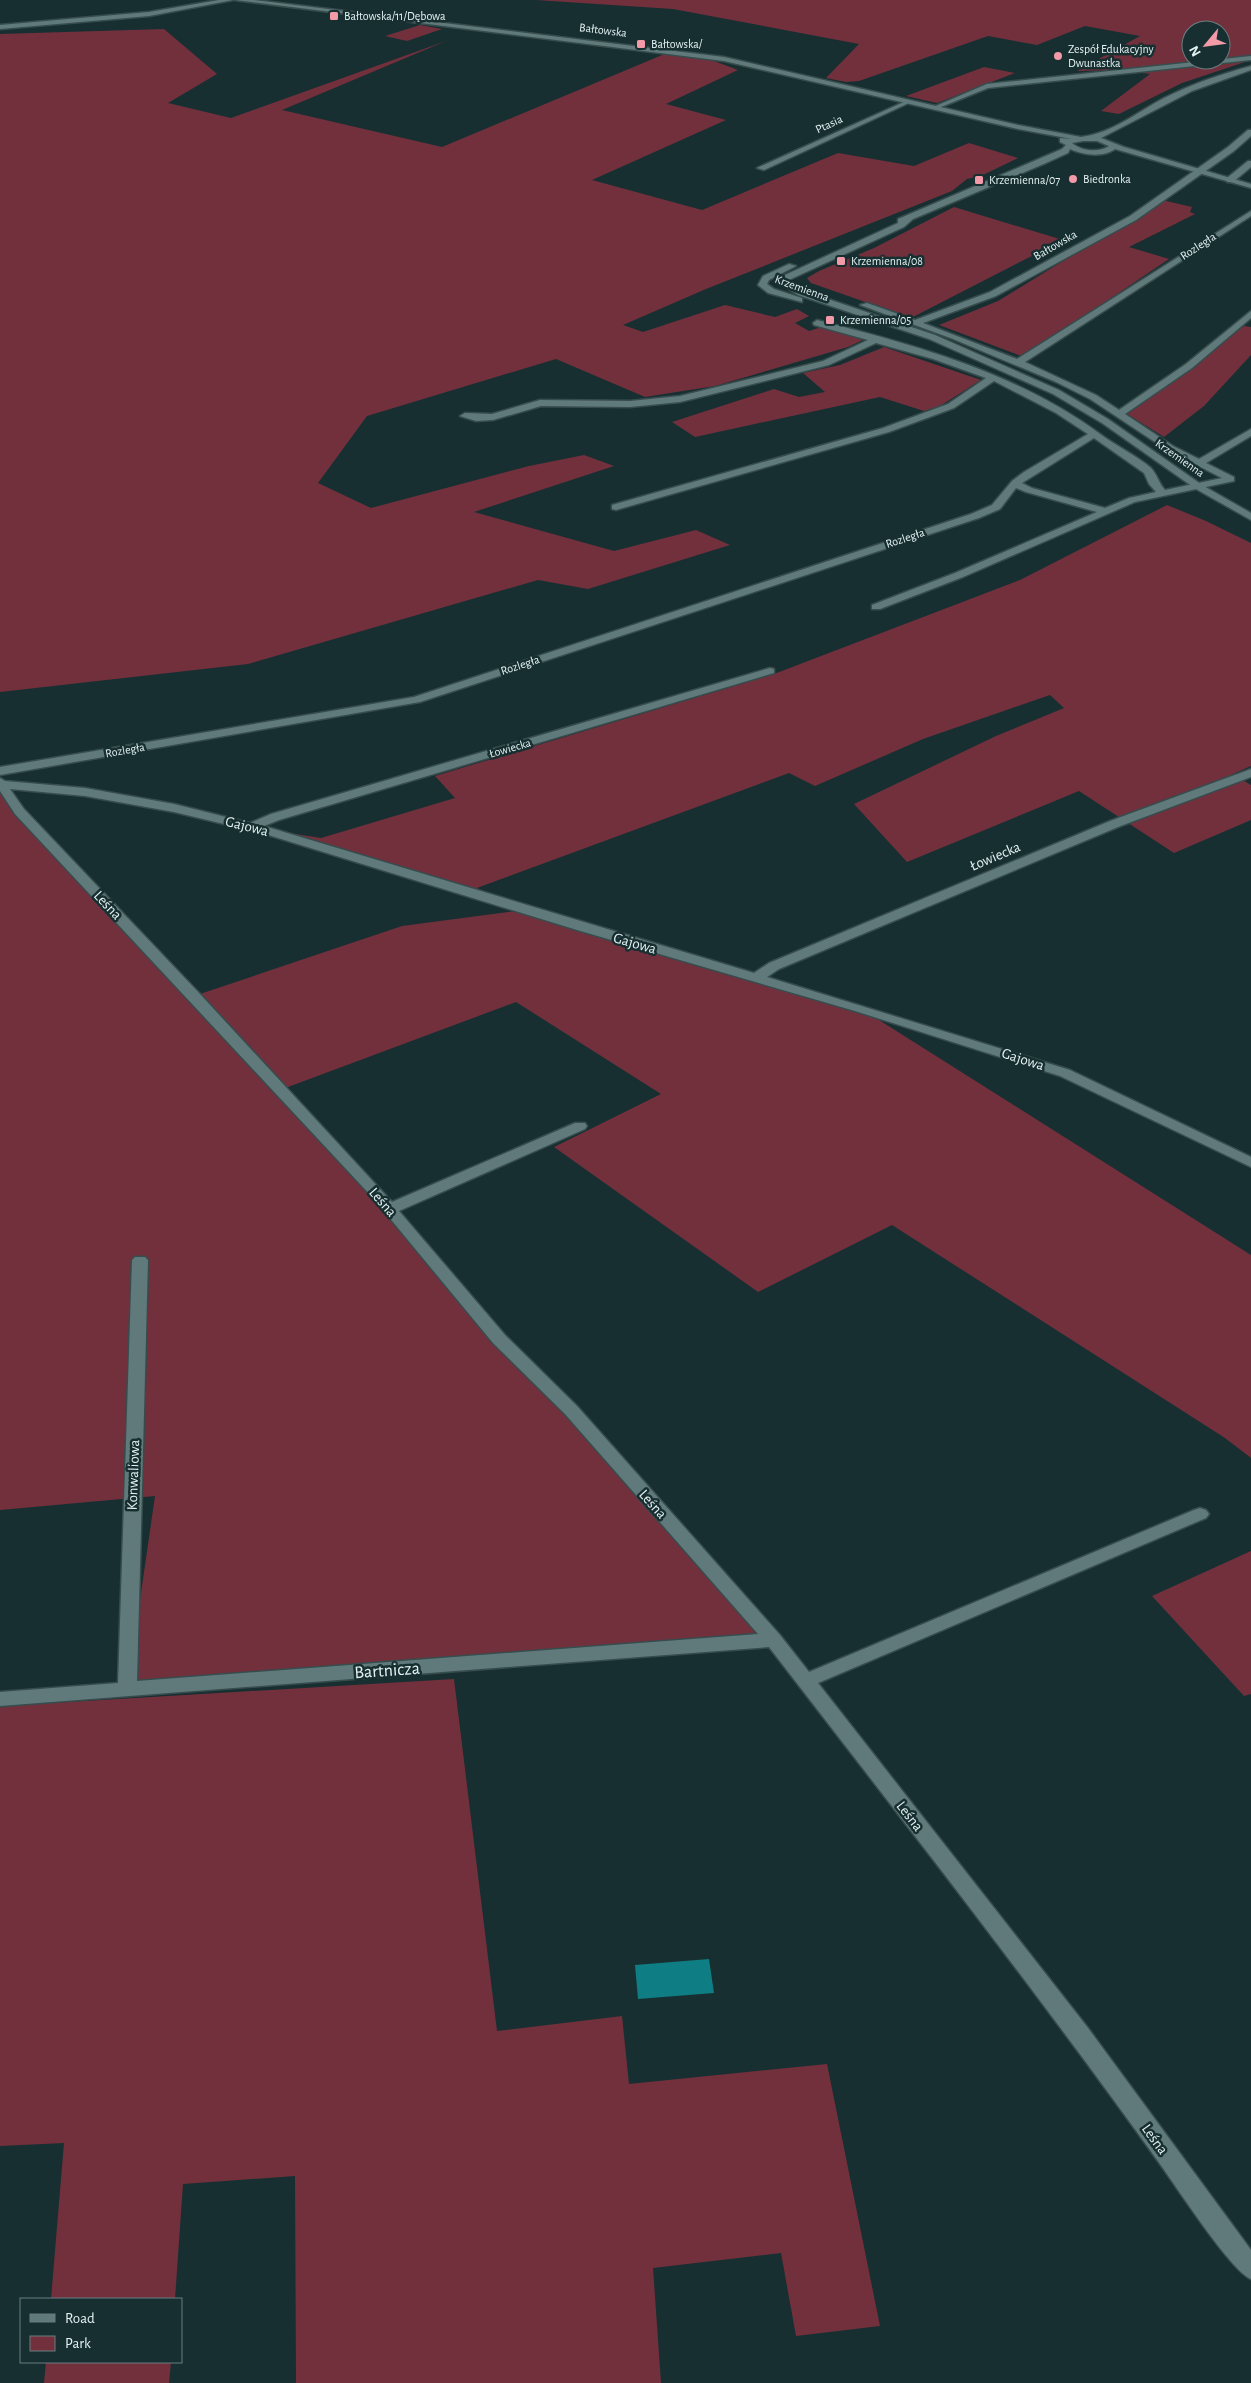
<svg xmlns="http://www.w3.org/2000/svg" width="1251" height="2383" font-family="'Alegreya Sans',sans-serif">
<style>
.green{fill:#72303d;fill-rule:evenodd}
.water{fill:#0f7d84}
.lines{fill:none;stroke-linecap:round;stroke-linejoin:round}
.street-casing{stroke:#374c4d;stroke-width:3}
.secondary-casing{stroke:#374c4d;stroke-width:3}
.street{fill:#607a7c;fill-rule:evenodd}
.secondary{fill:#607a7c;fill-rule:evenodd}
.poi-dot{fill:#f39aa8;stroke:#172f31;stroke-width:2}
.labels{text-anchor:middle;stroke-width:5;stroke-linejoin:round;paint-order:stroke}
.far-poi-label{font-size:12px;fill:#e4f2f3;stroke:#172f31;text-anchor:start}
.far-street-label{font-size:12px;fill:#e4f2f3;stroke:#172f31}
.street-label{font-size:15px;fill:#e4f2f3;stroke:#172f31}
.near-street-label{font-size:18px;fill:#e4f2f3;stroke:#172f31}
</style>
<rect width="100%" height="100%" fill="#172f31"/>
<g class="green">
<path d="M536 0H1251V60L1182 83 1119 114 1101 111 1150 74 1120 70 1077 71 1140 36 1085 26 1037 45 988 36 859 81 846 82 826 78 859 44 673 9ZM1191 30H1221V60H1191Z"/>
<path d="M420 25 442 29 407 41 385 36Z"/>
<path d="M164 29 217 74 168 103 231 118 446 41 282 110 442 147 667 53 714 61 738 70 666 104 726 120 592 180 702 210 838 153 914 166 969 143 1018 158 983 175 967 179 952 191 706 289 623 325 643 332 725 305 775 317 797 309 809 316 795 323 809 331 822 327 867 338 848 347 715 386 645 397 556 359 367 416 318 483 371 508 529 466 584 455 614 466 474 512 614 551 696 530 730 545 588 589 538 580 248 664 0 692V34Z"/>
<path d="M984 67 1015 73 937 103 906 96Z"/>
<path d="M1162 200 1192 207 1190 212 1195 214 1129 247 1169 259 1024 357 939 325 998 301Z"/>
<path d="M954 207 1063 240 911 318 811 283 807 278 819 271 874 248Z"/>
<path d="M1244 326 1251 327V355L1204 406 1164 437 1127 414Z"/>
<path d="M884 347 981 380 940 406 924 411 880 397 695 437 672 422 774 389 799 397 825 392 803 373 840 365Z"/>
<path d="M1167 505 1206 521 1251 543V766L1233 774 1251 785V820L1174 853 1079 791 907 862 854 804 996 736 1064 708 1050 695 923 739 815 786 789 773 477 888 525 910 860 1008 1251 1255V1458L1225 1438 892 1225 758 1292 554 1147 661 1094 516 1002 280 1090 774 1640 127 1690 155 1496 0 1510V784L194 996 402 926 523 910 251 827 321 838 455 798 435 776 774 674 1020 580Z"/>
<path d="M1251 1551V1694L1244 1696 1152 1596Z"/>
<path d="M454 1679 497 2031 622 2016 629 2084 827 2064 880 2326 796 2336 781 2253 653 2268 661 2383H296L295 2176 183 2184 175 2299H51L64 2143 0 2146V1706Z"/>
<path d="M46 2362H171L169 2383H44Z"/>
</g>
<path class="water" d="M709 1959 714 1993 638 1999 635 1965Z"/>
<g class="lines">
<defs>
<g id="street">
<path d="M219 0H233L149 16 0 29V25L149 12Z"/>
<path d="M1251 56V60L988 88 936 109 931 108 987 84Z"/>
<path d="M906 101 911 102 764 170 757 168Z"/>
<path d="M1248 130H1251V136L1234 151 1136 220 996 296 923 323 1017 359 1251 211V216L1025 362 1096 395 1119 410 1186 364 1251 311V318L1192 368 1125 414 1173 446 1199 459 1251 429V436L1206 463 1234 477V481L1135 502 963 577 880 609H872V605L955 573 1097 512 1026 492 1016 488 1000 509 979 518 420 702 0 775V767L414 697 971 514 992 505 1012 481 1024 472 1088 434 1056 413 994 381 954 408 889 432 616 510 612 509V505L883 428 948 404 986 378 933 359 876 343 829 365 680 402 630 407 541 406 493 420 476 421 460 416 465 413 492 414 540 400 630 401 680 396 823 361 868 340 814 325 813 323 817 320C915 345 1018 373 1100 434 1116 446 1136 455 1151 468 1157 474 1159 484 1165 490L1222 478 1167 450 1090 399 1056 382 953 339 860 305 867 303 915 320 990 292 1130 216 1228 147ZM1094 438 1144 473 1149 484 1156 492 1129 498 1105 508 1032 488 1022 483Z"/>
<path d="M1248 161H1251V167L1233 182H1227V178Z"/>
<path d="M770 668 774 669V673L279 820 264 826 754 973 769 963 1110 821 1251 769V777L1118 827 779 969 767 977 1070 1070 1251 1157V1167L1060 1076 855 1011 577 930 265 834 174 812 85 796 10 789 24 809 199 993 392 1202 575 1123H585L587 1126 585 1129 399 1211 505 1335 577 1406 780 1635 809 1672 1194 1510 1200 1508 1206 1510 1209 1514 1206 1518 818 1683 1088 2028 1251 2250V2279C1231 2271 1176 2186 1160 2164 1034 1988 901 1818 769 1647L0 1706V1692L118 1683 132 1260 135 1257H145L148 1260 137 1681 758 1634 565 1414 493 1343 374 1199 15 814 0 791V778L5 781 85 788 174 804 250 823 271 814Z"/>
</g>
<g id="secondary">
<path d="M235 0H254L724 57 1018 125 1081 137C1113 133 1137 112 1164 98 1192 84 1221 74 1251 66V70L1192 91 1101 138 1124 147 1251 184V188L1115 149C1103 158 1083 155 1070 149L1068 153 1046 163 913 219 904 227 791 279 788 282 804 291 935 335 1059 390 1108 419 1202 485 1251 513V520L1196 489 1102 423 1053 394 929 339 798 295 779 283 785 275 898 223V219L1062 149 1066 145 1060 142V138L1072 139 1018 129 724 61ZM1083 141H1097L1109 146C1099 153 1081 151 1072 143Z"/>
<path d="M789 264 796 266 769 280 767 284 774 289 802 298V302L768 293 758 285 763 276Z"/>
</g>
</defs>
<use href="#street" class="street-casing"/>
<use href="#secondary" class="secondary-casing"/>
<use href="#street" class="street"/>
<use href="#secondary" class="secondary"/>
</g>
<g class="poi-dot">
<rect x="329" y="11" width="10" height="10" rx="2.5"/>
<rect x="636" y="39" width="10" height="10" rx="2.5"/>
<circle cx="1058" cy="56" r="5"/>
<circle cx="1073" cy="179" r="5"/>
<rect x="974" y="175" width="10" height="10" rx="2.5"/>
<rect x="836" y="256" width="10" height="10" rx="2.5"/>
<rect x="825" y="315" width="10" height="10" rx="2.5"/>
</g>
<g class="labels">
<g class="far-poi-label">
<text x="344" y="20">Bałtowska/11/Dębowa</text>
<text x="651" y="48">Bałtowska/</text>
<text x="1068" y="53">Zespół Edukacyjny<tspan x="1068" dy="14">Dwunastka</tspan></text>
<text x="1083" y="183">Biedronka</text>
<text x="989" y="184">Krzemienna/07</text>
<text x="851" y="265">Krzemienna/08</text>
<text x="840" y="324">Krzemienna/05</text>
</g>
<g class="far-street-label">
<text transform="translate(603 30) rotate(7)" y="4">Bałtowska</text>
<text transform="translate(829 124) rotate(-25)" y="4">Ptasia</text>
<text transform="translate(1055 245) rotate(-30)" y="4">Bałtowska</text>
<text transform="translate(1198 246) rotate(-33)" y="4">Rozległa</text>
<text transform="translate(802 288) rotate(20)" y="4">Krzemienna</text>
<text transform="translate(1180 458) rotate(35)" y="4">Krzemienna</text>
<text transform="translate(905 538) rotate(-18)" y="4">Rozległa</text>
<text transform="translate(520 665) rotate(-18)" y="4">Rozległa</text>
<text transform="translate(510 748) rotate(-16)" y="4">Łowiecka</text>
<text transform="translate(125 750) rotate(-10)" y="4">Rozległa</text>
</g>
<g class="street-label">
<text transform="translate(247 826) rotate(14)" y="5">Gajowa</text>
<text transform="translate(995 856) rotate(-23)" y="5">Łowiecka</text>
<text transform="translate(108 905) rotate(47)" y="5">Leśna</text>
<text transform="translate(635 943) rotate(16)" y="5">Gajowa</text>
<text transform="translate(1023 1059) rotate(18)" y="5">Gajowa</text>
<text transform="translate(383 1202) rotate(49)" y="5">Leśna</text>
<text transform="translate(133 1475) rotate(-88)" y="5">Konwaliowa</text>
<text transform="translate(653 1504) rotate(48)" y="5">Leśna</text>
<text transform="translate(910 1816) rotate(52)" y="5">Leśna</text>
<text transform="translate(1155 2139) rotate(54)" y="5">Leśna</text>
</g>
<g class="near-street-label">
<text transform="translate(387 1670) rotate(-4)" y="6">Bartnicza</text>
</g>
</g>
<rect x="20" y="2298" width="162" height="65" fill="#172f31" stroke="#697d7f"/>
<rect x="30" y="2314" width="25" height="8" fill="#607a7c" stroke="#697d7f"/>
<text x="65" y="2323" font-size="15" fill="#e4f2f3">Road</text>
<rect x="30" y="2336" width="25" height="15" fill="#72303d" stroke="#697d7f"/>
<text x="65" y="2348" font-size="15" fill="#e4f2f3">Park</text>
<g transform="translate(1206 45) rotate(241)"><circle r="24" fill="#172f31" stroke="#697d7f"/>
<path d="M0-4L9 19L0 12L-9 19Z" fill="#f39aa8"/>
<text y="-8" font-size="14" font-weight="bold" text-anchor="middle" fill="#e4f2f3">N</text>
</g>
</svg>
